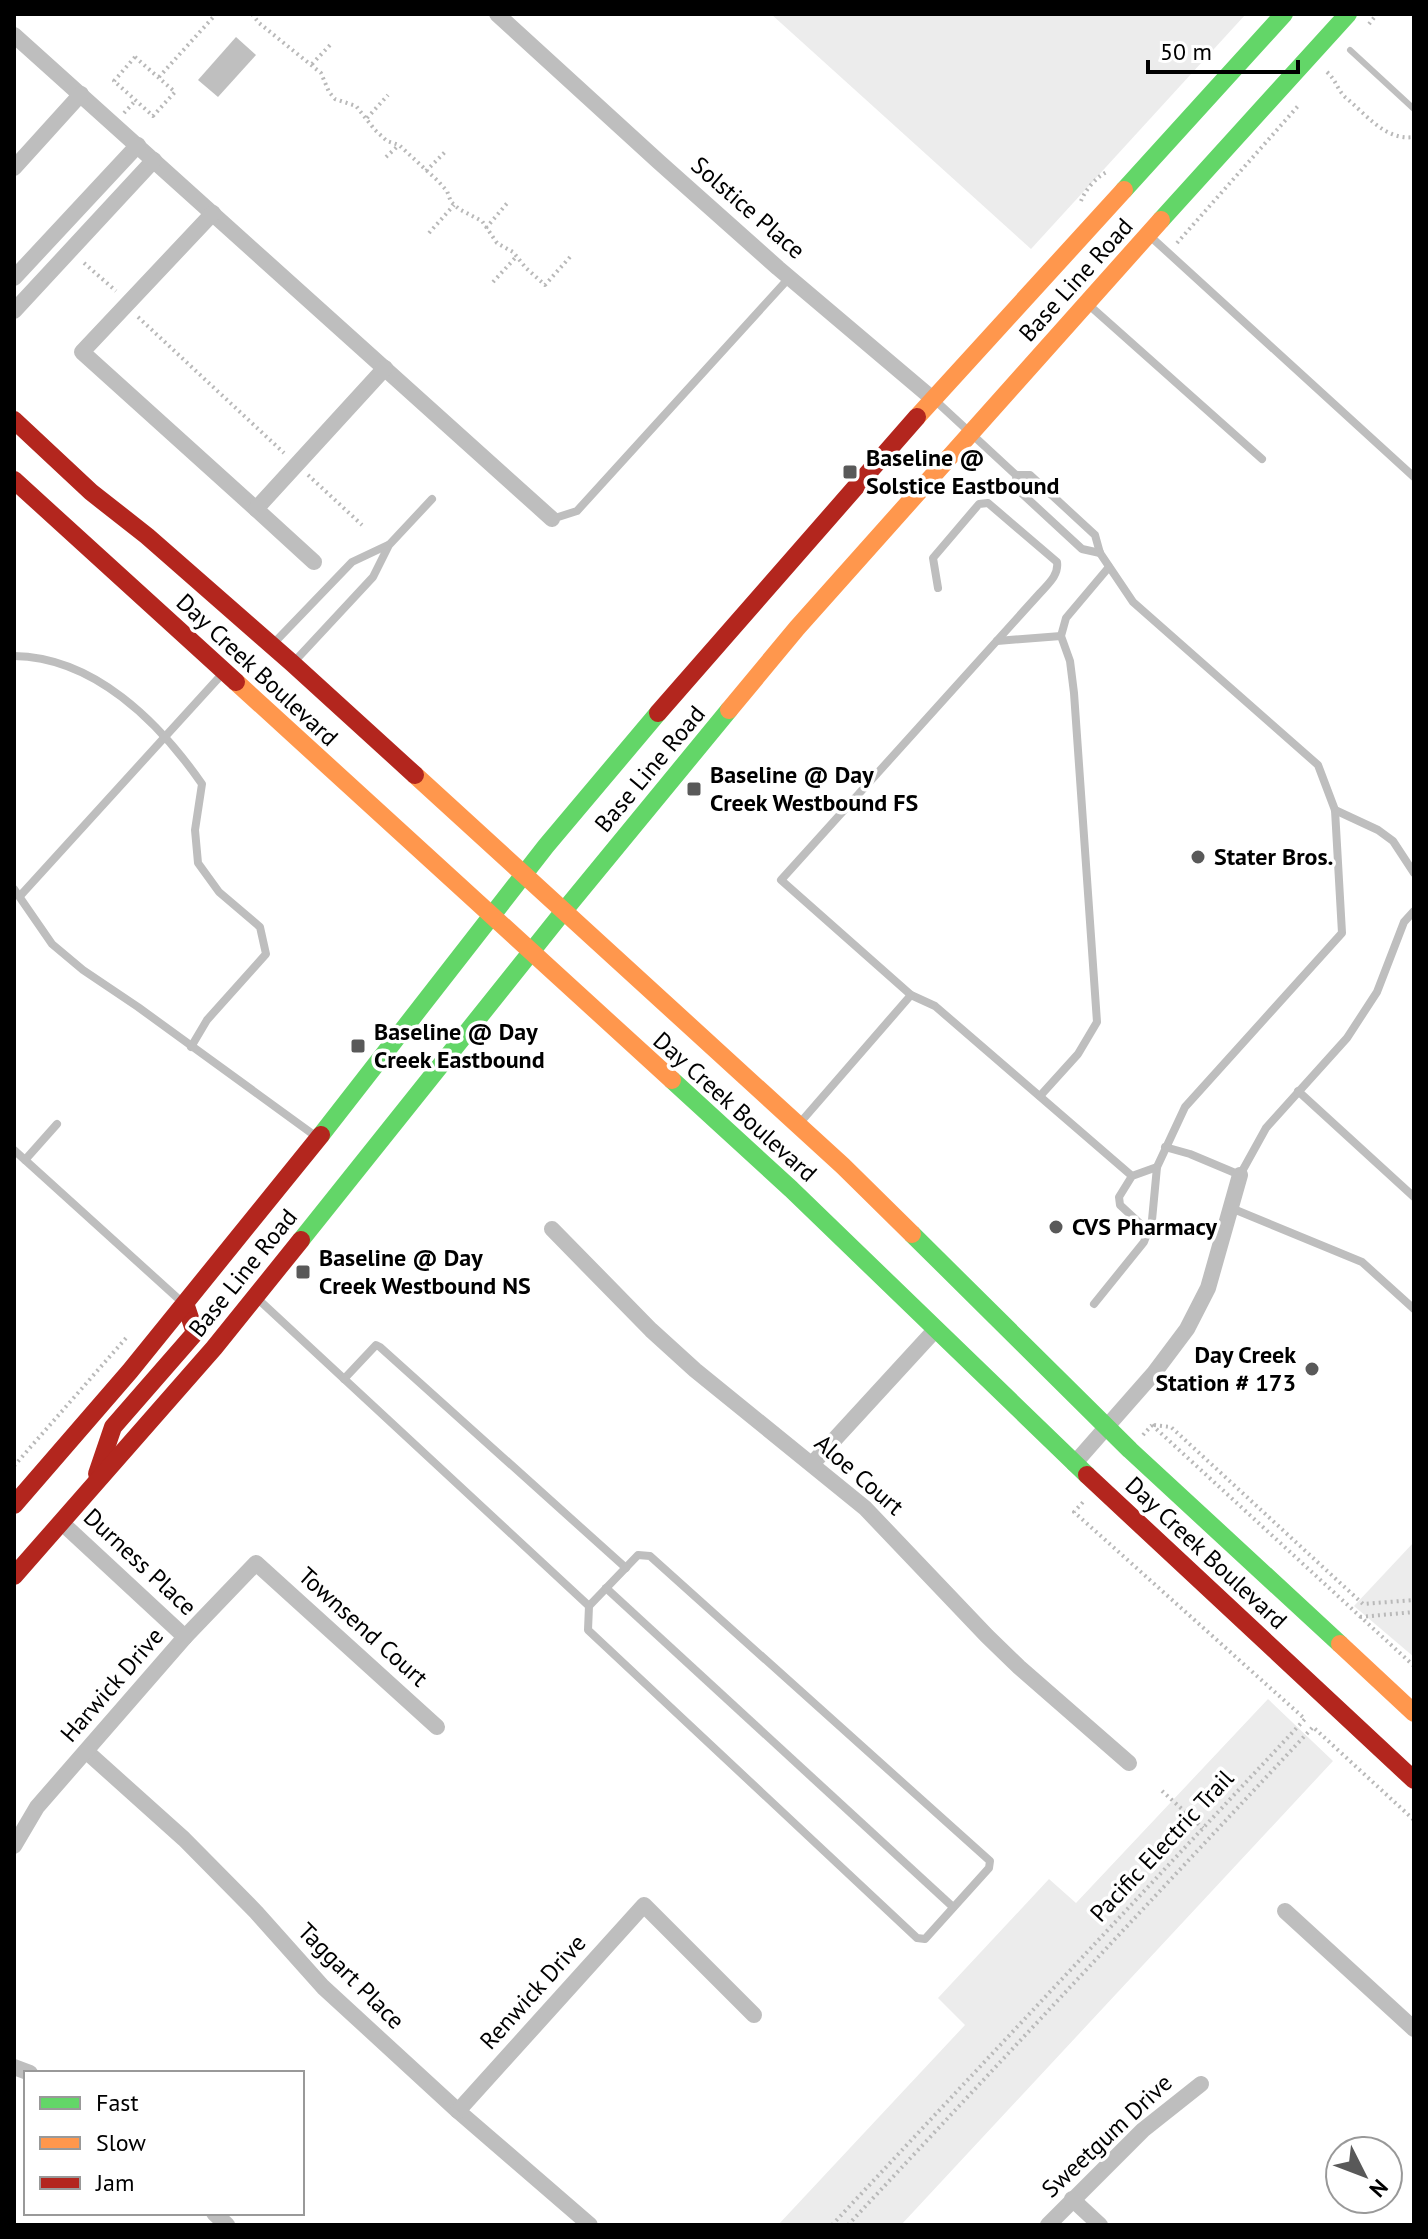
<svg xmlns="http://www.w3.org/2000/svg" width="1428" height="2239" font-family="'PT Sans',sans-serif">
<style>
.green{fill:#ececec}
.water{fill:#bfbfbf}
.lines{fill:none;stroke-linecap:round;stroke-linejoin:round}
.stream{stroke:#bfbfbf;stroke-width:6}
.path{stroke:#b9b9b9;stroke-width:4;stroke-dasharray:2 4;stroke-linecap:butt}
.lane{stroke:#bebebe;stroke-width:8}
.street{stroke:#bebebe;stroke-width:16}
.fast{stroke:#63d668;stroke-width:18}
.slow{stroke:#ff974d;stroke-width:18}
.jam{stroke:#b3261e;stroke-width:18}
.poi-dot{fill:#595959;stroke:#fff;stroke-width:3}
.labels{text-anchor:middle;stroke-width:7;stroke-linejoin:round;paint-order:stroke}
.street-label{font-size:24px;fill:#000;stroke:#fff}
.poi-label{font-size:24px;font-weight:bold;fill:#000;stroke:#fff;text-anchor:start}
</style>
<rect width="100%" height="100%" fill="#fff"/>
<g class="green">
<path d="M771 14H1244L1245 15 1031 249Z"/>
<path d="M1414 1542V1657L1354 1606Z"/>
<path d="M1268 1699 1333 1761 901 2225H778L965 2025 938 1998 1049 1879 1076 1903Z"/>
</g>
<path class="water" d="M236 37 256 55 218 97 198 80Z"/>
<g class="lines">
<path class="stream" d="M1350 50 1414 109"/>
<g class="path">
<path d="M252 14 259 23 321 73 329 92 335 99 356 106 375 130 387 141 399 145 438 181 447 191 451 202 459 209 482 221 497 243 513 252 526 268 545 285 570 257"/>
<path d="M1369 24 1377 14"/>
<path d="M135 57 175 92 153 116 114 81Z"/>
<path d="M312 64 332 43"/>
<path d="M1327 72C1336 80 1337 89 1345 97 1366 114 1385 141 1414 137"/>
<path d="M159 77 216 14"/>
<path d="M124 113 136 100"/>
<path d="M367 118 388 95"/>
<path d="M386 157 399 145"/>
<path d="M426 171 447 150"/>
<path d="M1081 201C1085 190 1098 175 1109 171"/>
<path d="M486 228 509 201"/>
<path d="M429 233 454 205"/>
<path d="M1177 243 1298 106"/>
<path d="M84 263 116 291"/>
<path d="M493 282 516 257"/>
<path d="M138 317 284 453"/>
<path d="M308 475 362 525"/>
<path d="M1152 1425 1414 1666"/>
<path d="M1154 1425 1171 1427 1363 1604 1414 1600"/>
<path d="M1143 1435 1152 1425"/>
<path d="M14 1466 126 1338"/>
<path d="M1360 1617 1414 1612"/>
<path d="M1162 1791 1203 1828"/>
<path d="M832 2225 1305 1719 1074 1512 1084 1501"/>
<path d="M848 2225 1313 1727 1414 1820"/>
</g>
<g class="lane">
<path d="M1152 238 1414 477"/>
<path d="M1090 306 1262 459"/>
<path d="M938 403 1016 475H1030L1095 535 1100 553 1133 602 1318 765 1335 810 1342 933 1185 1107 1157 1167 1132 1176 1119 1197 1120 1205 1148 1231"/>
<path d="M1016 475 1017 489 1082 549 1100 553"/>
<path d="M552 519 577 511 789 278"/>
<path d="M938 588 933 558 979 504 988 503 1057 562C1059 575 1048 584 1040 593L781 880 911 995 935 1006 1132 1176"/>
<path d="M997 641 1061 636"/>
<path d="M273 644 352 562 388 545"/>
<path d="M14 656C94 657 159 722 202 784L195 830 198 863 219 892 260 927 266 954 207 1020 191 1047"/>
<path d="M293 663 373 577 389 545 432 499"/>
<path d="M1335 810 1378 830 1393 841 1414 873"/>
<path d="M14 889 52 944 83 970 138 1007 314 1135"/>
<path d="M20 896 224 672"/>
<path d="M1298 1091 1414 1197"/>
<path d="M1040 1096 1078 1054 1097 1022 1074 693 1070 661 1061 636 1066 618 1109 567"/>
<path d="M799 1124 911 995"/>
<path d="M1165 1147 1190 1154 1240 1175 1266 1128 1347 1038 1377 992 1404 922 1414 911"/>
<path d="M14 1150 183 1303"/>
<path d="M25 1160 57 1124"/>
<path d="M1231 1208 1362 1262 1414 1309"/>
<path d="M259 1300 589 1606 588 1630 917 1938 925 1939 989 1868 990 1861 650 1556 638 1555 589 1606"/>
<path d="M1094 1304 1144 1242 1152 1220 1157 1167"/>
<path d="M344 1379 376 1345 380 1347 626 1568"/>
<path d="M606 1588 953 1907"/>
</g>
<g class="street">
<path d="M497 14 659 162 778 268 934 400"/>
<path d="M14 35 552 519"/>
<path d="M14 168 81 94"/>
<path d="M213 213 82 352 256 509 385 368"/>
<path d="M14 278 138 145"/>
<path d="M14 311 154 160"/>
<path d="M256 509 314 562"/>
<path d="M552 1229 651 1330 695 1370 865 1508 987 1636 1019 1667 1129 1763"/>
<path d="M812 1464 936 1329"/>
<path d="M1074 1464 1154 1373 1187 1329 1208 1288 1240 1175"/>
<path d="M62 1523 185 1637"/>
<path d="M87 1752 184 1839 256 1912 323 1987 458 2111 590 2225"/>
<path d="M14 1846 37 1807 185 1637 256 1563 437 1727"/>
<path d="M1285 1911 1414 2029"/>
<path d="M14 2067 30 2073"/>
<path d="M458 2111 644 1905 754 2015"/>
<path d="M1072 2199 1100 2225"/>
<path d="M214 2213 227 2225"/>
<path d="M1048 2225 1143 2130 1201 2084"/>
</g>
<g class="fast">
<path d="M1124 190 1284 14"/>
<path d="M1161 220 1348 14"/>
<path d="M672 1080 791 1189 1087 1475"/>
<path d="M321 1135 546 846 658 713"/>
<path d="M912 1234 1130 1450 1340 1644"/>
<path d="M301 1240 563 912 729 710"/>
</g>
<g class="slow">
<path d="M917 417 1124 190"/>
<path d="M236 682 672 1080"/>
<path d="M729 710 797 628 1161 220"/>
<path d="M415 775 843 1166 912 1234"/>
<path d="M1340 1644 1414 1713"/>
</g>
<g class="jam">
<path d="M14 420 91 492 147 536 292 663 415 775"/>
<path d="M14 480 236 682"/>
<path d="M658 713 917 417"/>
<path d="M97 1474 113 1427 195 1333 186 1306"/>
<path d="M1087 1475 1414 1780"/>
<path d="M14 1505 130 1371 321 1135"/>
<path d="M14 1576 214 1348 301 1240"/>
</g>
</g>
<g class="poi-dot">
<rect x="842" y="464" width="16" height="16" rx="4"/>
<rect x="686" y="781" width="16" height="16" rx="4"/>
<circle cx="1198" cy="857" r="8"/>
<rect x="350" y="1038" width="16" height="16" rx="4"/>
<circle cx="1056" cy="1227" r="8"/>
<rect x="295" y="1264" width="16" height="16" rx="4"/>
<circle cx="1312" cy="1369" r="8"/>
</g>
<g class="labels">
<g class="street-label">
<text transform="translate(748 208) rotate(41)" y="8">Solstice Place</text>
<text transform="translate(1076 280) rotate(-48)" y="8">Base Line Road</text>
<text transform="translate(257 670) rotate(43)" y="8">Day Creek Boulevard</text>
<text transform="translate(650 769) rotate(-50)" y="8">Base Line Road</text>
<text transform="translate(735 1107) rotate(42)" y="8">Day Creek Boulevard</text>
<text transform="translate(243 1273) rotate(-51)" y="8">Base Line Road</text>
<text transform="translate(859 1475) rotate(41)" y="8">Aloe Court</text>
<text transform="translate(1206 1553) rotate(43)" y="8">Day Creek Boulevard</text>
<text transform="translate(140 1562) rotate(43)" y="8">Durness Place</text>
<text transform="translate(363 1627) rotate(42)" y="8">Townsend Court</text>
<text transform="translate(112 1685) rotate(-49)" y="8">Harwick Drive</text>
<text transform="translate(1162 1846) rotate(-47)" y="8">Pacific Electric Trail</text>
<text transform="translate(351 1976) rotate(45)" y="8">Taggart Place</text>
<text transform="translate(533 1992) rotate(-48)" y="8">Renwick Drive</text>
<text transform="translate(1107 2136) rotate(-43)" y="8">Sweetgum Drive</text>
</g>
<g class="poi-label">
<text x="866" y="466">Baseline @<tspan x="866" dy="28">Solstice Eastbound</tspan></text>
<text x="710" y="783">Baseline @ Day<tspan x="710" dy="28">Creek Westbound FS</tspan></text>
<text x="1214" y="865">Stater Bros.</text>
<text x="374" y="1040">Baseline @ Day<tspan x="374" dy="28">Creek Eastbound</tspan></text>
<text x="1072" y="1235">CVS Pharmacy</text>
<text x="319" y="1266">Baseline @ Day<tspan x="319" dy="28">Creek Westbound NS</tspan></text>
<text x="1296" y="1363" text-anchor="end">Day Creek<tspan x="1296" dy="28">Station # 173</tspan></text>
</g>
</g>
<rect width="1428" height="2239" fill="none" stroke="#000000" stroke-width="32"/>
<rect x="24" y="2071" width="280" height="144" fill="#ffffff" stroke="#999999" stroke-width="2"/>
<rect x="40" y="2097" width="40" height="12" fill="#63d668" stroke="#999999" stroke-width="2"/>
<text x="96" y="2111" font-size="24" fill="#000000">Fast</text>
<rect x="40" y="2137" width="40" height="12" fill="#ff974d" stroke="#999999" stroke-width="2"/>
<text x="96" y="2151" font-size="24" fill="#000000">Slow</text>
<rect x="40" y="2177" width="40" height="12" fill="#b3261e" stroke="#999999" stroke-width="2"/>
<text x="96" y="2191" font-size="24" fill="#000000">Jam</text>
<g transform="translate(1364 2175) rotate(132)"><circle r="38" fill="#ffffff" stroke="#999999" stroke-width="2"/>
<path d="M0-6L14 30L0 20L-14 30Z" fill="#595959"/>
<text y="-12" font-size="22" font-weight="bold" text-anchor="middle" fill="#000000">N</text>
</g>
<path d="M1148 60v12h150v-12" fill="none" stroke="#000000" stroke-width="4"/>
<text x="1160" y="60" font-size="24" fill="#000000" stroke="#ffffff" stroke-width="6" paint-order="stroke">50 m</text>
</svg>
